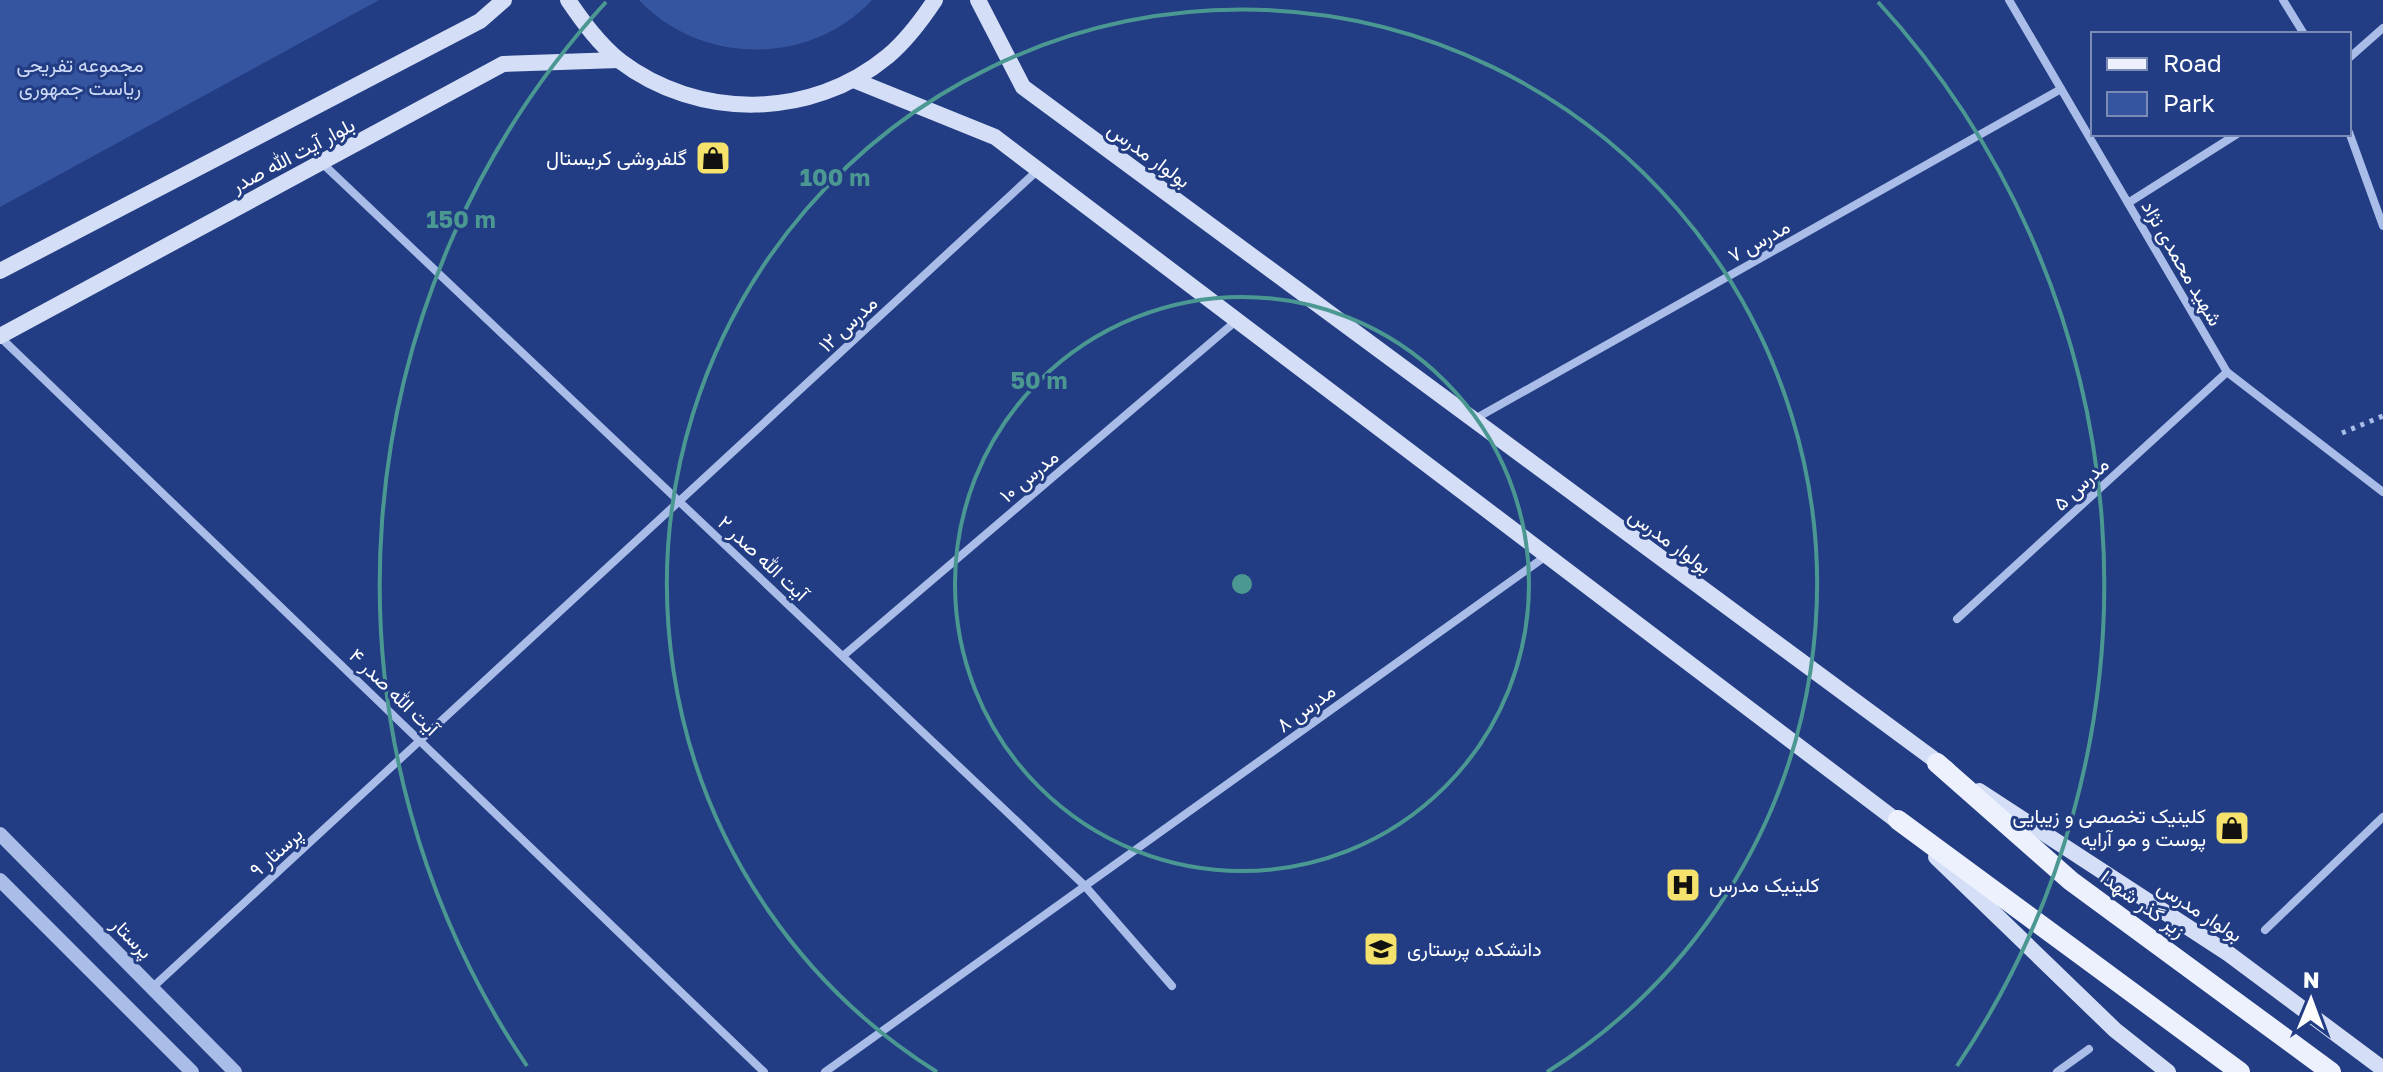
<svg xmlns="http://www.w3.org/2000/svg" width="2383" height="1072" font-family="'Golos Text',Vazirmatn,sans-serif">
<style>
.green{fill:#3655a0}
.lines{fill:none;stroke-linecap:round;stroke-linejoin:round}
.path{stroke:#aabde8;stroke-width:5;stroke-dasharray:4 6;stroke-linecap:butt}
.minor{stroke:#aabde8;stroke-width:8}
.tertiary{stroke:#aabde8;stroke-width:14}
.secondary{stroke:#d5def7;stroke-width:16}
.primary{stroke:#edf1fe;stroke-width:20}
.ring{fill:none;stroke:#4b9892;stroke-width:4}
.labels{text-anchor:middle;stroke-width:6;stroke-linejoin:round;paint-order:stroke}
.park-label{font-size:20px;fill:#cedaf6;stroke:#223d83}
.street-label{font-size:20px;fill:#fff;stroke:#223d83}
.poi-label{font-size:20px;fill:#fff;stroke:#223d83;text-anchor:end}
.centre{fill:#4b9892;stroke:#223d83;stroke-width:4}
.ring-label{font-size:24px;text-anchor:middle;font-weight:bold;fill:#4b9892;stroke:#223d83;stroke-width:6;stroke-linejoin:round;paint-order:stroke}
</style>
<rect width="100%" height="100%" fill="#223d83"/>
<g class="green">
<path d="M0 0H379L0 207Z"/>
<path d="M639 0H872C811 66 701 66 639 0Z"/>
</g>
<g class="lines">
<path class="path" d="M2342 433 2383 416"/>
<g class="minor">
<path d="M2009 0 2227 372 2383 492"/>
<path d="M2283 0 2304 34"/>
<path d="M2349 58 2383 28"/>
<path d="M2349 132 2383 226"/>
<path d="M322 163 1085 886 1172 986"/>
<path d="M2128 203 2237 134"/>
<path d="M0 337 764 1072"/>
<path d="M1473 420 2061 89"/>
<path d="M1957 619 2227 372"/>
<path d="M843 656 1236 321"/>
<path d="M2265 930 2383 817"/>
<path d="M153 987 1038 170"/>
<path d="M825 1072 1546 556"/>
<path d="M2057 1072 2089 1049"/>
</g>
<g class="tertiary">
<path d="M0 834 235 1072"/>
<path d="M0 880 192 1072"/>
</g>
<g class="secondary">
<path d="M568 0C583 22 599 44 620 61 698 120 811 120 888 56 907 40 921 21 935 0"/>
<path d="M978 0 1023 87 1947 769"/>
<path d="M854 80 995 137 1905 827"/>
<path d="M0 271 480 21 504 0"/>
<path d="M0 336 503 64 619 60"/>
<path d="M1979 791 2229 954 2383 1069"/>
<path d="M1936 857 2115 1030 2168 1072"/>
</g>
<g class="primary">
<path d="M1937 763 2071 881 2331 1072"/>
<path d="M1898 820 2240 1072"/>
</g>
</g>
<g class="ring">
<circle cx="1242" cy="584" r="287"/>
<path d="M937 1072A575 575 0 1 1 1547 1072"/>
<path d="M527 1066A862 862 0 0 1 606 2M1878 2A862 862 0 0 1 1957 1066"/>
</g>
<defs>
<symbol id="shop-square" viewBox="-11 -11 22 22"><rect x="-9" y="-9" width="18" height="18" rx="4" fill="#f4e26d" stroke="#223d83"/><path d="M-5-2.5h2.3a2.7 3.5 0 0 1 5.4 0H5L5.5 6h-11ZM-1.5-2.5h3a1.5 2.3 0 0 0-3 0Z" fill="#111"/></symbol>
<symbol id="hospital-square" viewBox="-11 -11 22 22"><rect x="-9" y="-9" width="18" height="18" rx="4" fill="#f4e26d" stroke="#223d83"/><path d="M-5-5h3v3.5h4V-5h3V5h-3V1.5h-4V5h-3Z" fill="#111"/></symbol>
<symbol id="university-square" viewBox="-11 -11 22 22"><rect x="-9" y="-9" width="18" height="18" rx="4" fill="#f4e26d" stroke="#223d83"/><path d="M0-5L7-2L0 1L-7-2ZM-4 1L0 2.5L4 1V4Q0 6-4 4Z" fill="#111"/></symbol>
</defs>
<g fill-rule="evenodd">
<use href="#shop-square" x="693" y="138" width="40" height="40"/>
<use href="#shop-square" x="2212" y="808" width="40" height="40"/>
<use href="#hospital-square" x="1663" y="865" width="40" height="40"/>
<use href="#university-square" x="1361" y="929" width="40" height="40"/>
</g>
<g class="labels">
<g class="park-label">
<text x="80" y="72">مجموعه تفریحی<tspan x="80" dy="23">ریاست جمهوری</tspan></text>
</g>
<g class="street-label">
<text transform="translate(293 155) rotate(-28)" y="7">بلوار آیت الله صدر</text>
<text transform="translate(1149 155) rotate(36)" y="7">بولوار مدرس</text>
<text transform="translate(1759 241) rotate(-29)" y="7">مدرس ۷</text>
<text transform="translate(2182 263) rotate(60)" y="7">شهید محمدی نژاد</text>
<text transform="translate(848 324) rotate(-43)" y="7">مدرس ۱۲</text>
<text transform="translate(1029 476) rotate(-40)" y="7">مدرس ۱۰</text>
<text transform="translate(2081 484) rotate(-43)" y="7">مدرس ۵</text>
<text transform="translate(1670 541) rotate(36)" y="7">بولوار مدرس</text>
<text transform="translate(763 558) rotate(43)" y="7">آیت الله صدر ۲</text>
<text transform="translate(394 692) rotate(44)" y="7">آیت الله صدر ۴</text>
<text transform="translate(1306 708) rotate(-36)" y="7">مدرس ۸</text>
<text transform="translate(276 852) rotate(-42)" y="7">پرستار ۹</text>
<text transform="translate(2143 904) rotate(36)" y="7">زیر گذر شهدا</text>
<text transform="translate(2200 911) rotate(33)" y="7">بولوار مدرس</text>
<text transform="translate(132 938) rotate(45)" y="7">پرستار</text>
</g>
<g class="poi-label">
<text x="687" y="165">گلفروشی کریستال</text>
<text x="2206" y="823">کلینیک تخصصی و زیبایی<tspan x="2206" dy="23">پوست و مو آرایه</tspan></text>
<text x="1709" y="892" text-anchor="start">کلینیک مدرس</text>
<text x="1407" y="956" text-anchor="start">دانشکده پرستاری</text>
</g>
</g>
<circle cx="1242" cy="584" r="12" class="centre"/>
<g class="ring-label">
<text x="835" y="186">100 m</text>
<text x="461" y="228">150 m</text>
<text x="1039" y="389">50 m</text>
</g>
<rect x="2091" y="32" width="260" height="104" fill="#223d83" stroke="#7a8bb5" stroke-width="2"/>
<rect x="2107" y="58" width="40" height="12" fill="#edf1fe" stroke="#7a8bb5" stroke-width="2"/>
<text x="2163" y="72" font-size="24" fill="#ffffff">Road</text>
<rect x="2107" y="92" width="40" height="24" fill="#3655a0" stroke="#7a8bb5" stroke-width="2"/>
<text x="2163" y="112" font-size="24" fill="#ffffff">Park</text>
<g transform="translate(2311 1000) rotate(1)" stroke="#223d83" stroke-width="6" paint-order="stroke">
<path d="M0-6L14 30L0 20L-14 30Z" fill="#ffffff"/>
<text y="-12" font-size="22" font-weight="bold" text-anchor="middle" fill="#ffffff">N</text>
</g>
</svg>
